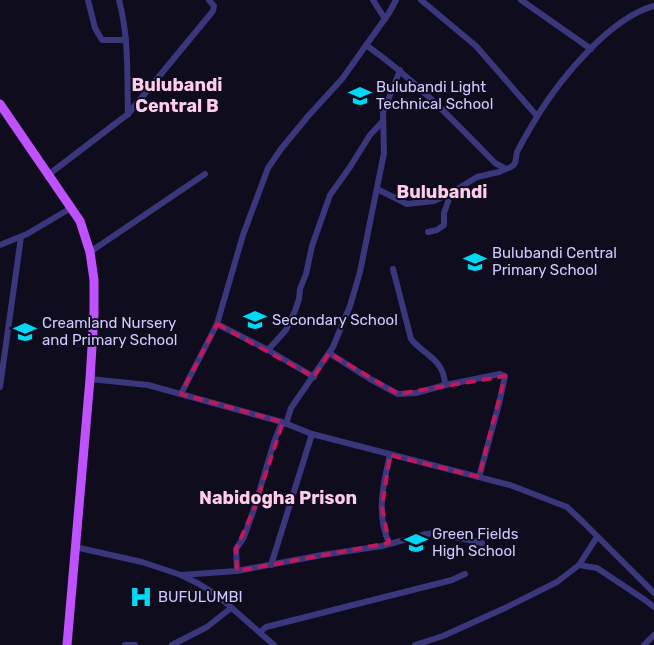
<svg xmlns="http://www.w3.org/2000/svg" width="654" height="645" font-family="Rubik,sans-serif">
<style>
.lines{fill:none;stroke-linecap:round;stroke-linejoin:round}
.minor{stroke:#3b377d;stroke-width:6}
.major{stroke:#bf51fe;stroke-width:9}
.marked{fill:none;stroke:#c2185b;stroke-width:4;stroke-dasharray:10 6;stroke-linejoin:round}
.labels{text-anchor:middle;stroke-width:4;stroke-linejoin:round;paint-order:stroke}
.poi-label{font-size:15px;fill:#d0caff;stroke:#0f0c1e;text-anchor:start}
.quarter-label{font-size:18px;font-weight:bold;fill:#ffccec;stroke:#0f0c1e}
</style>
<rect width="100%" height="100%" fill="#0f0c1e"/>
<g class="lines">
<g class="minor">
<path d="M88 0 95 28 102 40H126"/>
<path d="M119 0C129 37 127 76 128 114"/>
<path d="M373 0 385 19"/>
<path d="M421 0 476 46 537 116"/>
<path d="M521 0 591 49"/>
<path d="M366 45C414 79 454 121 495 163L506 169C510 168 513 167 515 163 516 160 516 156 517 152 523 140 531 127 538 115 561 78 610 18 654 6"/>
<path d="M48 175 128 114 213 11 214 6 209 0"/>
<path d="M377 189 407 204 434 201 451 193"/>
<path d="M428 232 437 230 444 225V213L451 193 477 177 499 172 506 169"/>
<path d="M0 245 27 234 71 208"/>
<path d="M90 252 205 174"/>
<path d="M393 269 411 339C425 356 444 359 445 385"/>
<path d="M217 324 268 350 314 377"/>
<path d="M268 350 286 330 295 311 299 299 300 289 306 274 312 246 330 195 350 167 370 135 383 121"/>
<path d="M329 353 370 379 398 394 416 393 445 385 500 374 505 376 499 404 479 477"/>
<path d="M90 379 148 385 282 422 312 434 510 485 567 507 583 522 654 593"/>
<path d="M0 387 21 237"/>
<path d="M181 394 217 324 243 235 268 168 281 149 309 115 342 79 389 13 396 0"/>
<path d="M286 424 291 408 333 347 350 306 360 272 384 153 383 113 400 70"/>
<path d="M389 543C376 515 383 484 390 455"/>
<path d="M75 547 142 562 181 575 199 584 217 595 274 645"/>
<path d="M271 565 312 434"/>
<path d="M579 565 597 537"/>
<path d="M237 571 236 549 244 537 254 509 274 442 282 422"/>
<path d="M181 575 237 571 322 555 382 546 426 534 437 533 482 543"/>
<path d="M260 632 266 627 452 580 465 574"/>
<path d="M125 645H135"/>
<path d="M172 645 207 627 231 608"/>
<path d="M415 645 443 636 505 608 557 582 579 565 597 568 645 600 654 607"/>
<path d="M644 645 654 635"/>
</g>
<path class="major" d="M0 104 80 221 90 252 94 280V315L90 379 67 645"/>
</g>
<path class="marked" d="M217 324 314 377 329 353 398 394 505 376 479 477 390 455 382 507 389 543 237 571 236 549 254 509 283 422 181 394Z"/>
<defs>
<symbol id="school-bare" viewBox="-9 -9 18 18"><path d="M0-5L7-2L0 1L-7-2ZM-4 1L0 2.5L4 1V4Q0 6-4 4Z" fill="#01d8f3" stroke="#0f0c1e" stroke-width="2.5" paint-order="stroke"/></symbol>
<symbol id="hospital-bare" viewBox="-9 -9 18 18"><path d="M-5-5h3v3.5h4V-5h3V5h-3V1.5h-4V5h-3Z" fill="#01d8f3" stroke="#0f0c1e" stroke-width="2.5" paint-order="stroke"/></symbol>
</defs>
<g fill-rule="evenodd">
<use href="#school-bare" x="344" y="80" width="32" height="32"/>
<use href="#school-bare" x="459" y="246" width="32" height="32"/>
<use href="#school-bare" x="239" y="304" width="32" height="32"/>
<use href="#school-bare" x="9" y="316" width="32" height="32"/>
<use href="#school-bare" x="400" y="527" width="32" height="32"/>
<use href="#hospital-bare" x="125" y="581" width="32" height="32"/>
</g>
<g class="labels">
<g class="poi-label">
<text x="376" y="92">Bulubandi Light<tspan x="376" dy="17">Technical School</tspan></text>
<text x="492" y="258">Bulubandi Central<tspan x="492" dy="17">Primary School</tspan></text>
<text x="272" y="325">Secondary School</text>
<text x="42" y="328">Creamland Nursery<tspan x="42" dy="17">and Primary School</tspan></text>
<text x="432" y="539">Green Fields<tspan x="432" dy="17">High School</tspan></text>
<text x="158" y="602">BUFULUMBI</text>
</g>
<g class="quarter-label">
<text x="177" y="91">Bulubandi<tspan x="177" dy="21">Central B</tspan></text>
<text x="442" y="198">Bulubandi</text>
<text x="278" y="504">Nabidogha Prison</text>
</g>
</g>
</svg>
